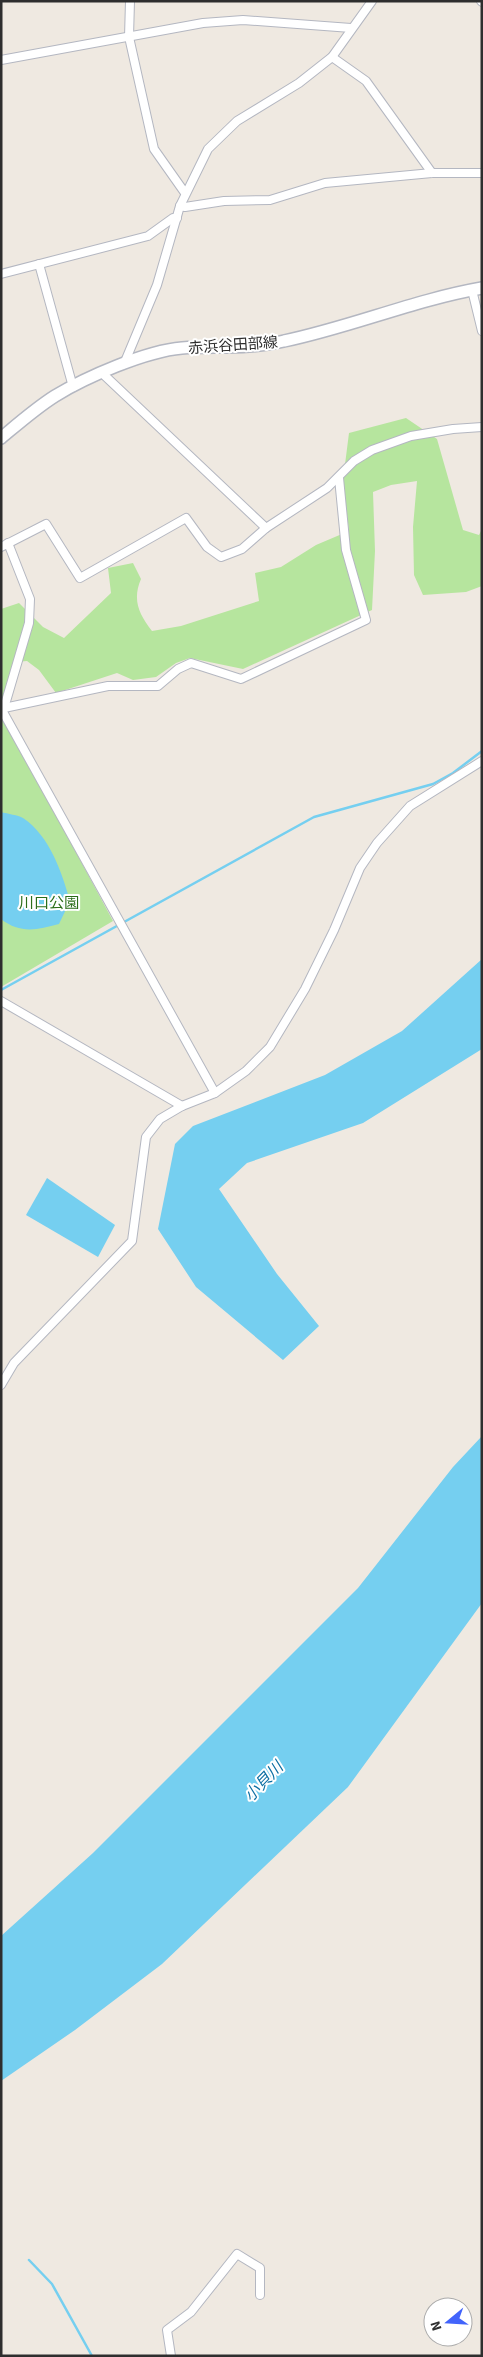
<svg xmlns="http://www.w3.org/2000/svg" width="483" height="2357" font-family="'Source Sans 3','Noto Sans JP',sans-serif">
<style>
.green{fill:#b6e59e}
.water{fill:#75cff0}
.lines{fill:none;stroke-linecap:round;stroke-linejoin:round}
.stream{stroke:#75cff0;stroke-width:2.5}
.street-casing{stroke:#b4b7c1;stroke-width:10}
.secondary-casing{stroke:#b4b7c1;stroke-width:14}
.street{stroke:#fff;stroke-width:8}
.secondary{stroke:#fff;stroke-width:11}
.labels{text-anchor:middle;stroke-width:4;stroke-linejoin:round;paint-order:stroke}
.street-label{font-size:15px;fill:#2e2e2e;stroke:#fff}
.park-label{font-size:15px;fill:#2c6e1b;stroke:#fff}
.water-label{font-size:16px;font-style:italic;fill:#0d6fa3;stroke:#fff}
</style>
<rect width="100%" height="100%" fill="#efe9e1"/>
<g class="green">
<path d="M406 418 437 439 463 530 479 535 482 529V586L466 592 423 595 414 575 413 527 417 481 391 485 373 492 375 551 372 610 243 669 190 658 176 663 156 677 133 680 117 673 56 693 39 670 27 661 16 662 1 708V609L19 603 43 627 64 638 111 593 108 568 133 563 141 579C132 600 139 614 152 631L181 626 259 601 255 573 281 567 316 545 349 531 343 480 349 433Z"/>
<path d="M1 713 113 921 1 987Z"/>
</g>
<g class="water">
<path d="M1 812C8 814 18 815 23 818 50 836 62 873 70 901L59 924C37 930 20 934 1 919Z"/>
<path d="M482 959V1049L363 1123 247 1163 219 1189 277 1274 319 1326 283 1360 196 1287 158 1229 175 1144 193 1126 325 1075 402 1031Z"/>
<path d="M47 1178 115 1225 98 1257 26 1215Z"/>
<path d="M482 1436V1603L348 1787 162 1964 75 2030 1 2081V1936L93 1853 358 1588 453 1467Z"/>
</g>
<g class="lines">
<g class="stream">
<path d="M1 990 314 817 433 784 453 773 482 751"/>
<path d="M29 2260 52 2284 92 2356"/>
</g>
<defs>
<g id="street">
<path d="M130 1 129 37 154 149 185 193"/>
<path d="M481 1 482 2"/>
<path d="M332 57 366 81 432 173"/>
<path d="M1 60 203 23 243 20 351 28"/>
<path d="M180 206 185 207 224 201 270 200 325 183 432 173H482"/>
<path d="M39 264 73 387"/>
<path d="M1 274 148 236 173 218H177"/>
<path d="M472 290 482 331"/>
<path d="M124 364 157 285 180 206 208 149 237 121 299 83 332 57 372 1"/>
<path d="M103 374 266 528"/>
<path d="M1 547 46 524 80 578 186 518 207 547 221 557 242 549 266 528 327 488 354 461 372 450 411 436 453 429 482 427"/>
<path d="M1 708H4L29 623 30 599 8 543"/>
<path d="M1 1001 182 1106"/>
<path d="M215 1093 3 712 4 708 108 686H158L178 669 191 663 241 679 366 620 346 550 339 478"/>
<path d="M1 1385 14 1363 132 1241 146 1137 160 1119 182 1106 215 1093 246 1071 270 1047 305 989 334 930 360 868 377 843 410 806 482 761"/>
<path d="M171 2356 167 2330 191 2312 237 2254 260 2268V2295"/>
</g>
<path id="secondary" d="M1 438C19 423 36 408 55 396 86 377 146 351 182 348 216 346 251 349 284 341 351 327 414 300 482 288"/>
</defs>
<use href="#street" class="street-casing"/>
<use href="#secondary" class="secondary-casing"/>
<use href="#street" class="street"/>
<use href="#secondary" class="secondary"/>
</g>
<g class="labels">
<g class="street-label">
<text transform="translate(233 345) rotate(-4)" y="5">赤浜谷田部線</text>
</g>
<g class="park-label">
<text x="49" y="908">川口公園</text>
</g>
<g class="water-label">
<text transform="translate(263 1781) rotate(-46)" y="6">小貝川</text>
</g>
</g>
<rect width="483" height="2357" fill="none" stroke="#2e2e2e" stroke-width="5"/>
<g transform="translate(448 2322) rotate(252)"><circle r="24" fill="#ffffff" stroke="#ababab"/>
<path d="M0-4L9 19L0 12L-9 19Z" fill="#4264fb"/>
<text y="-8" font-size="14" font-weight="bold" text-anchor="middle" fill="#2e2e2e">N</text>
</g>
</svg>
